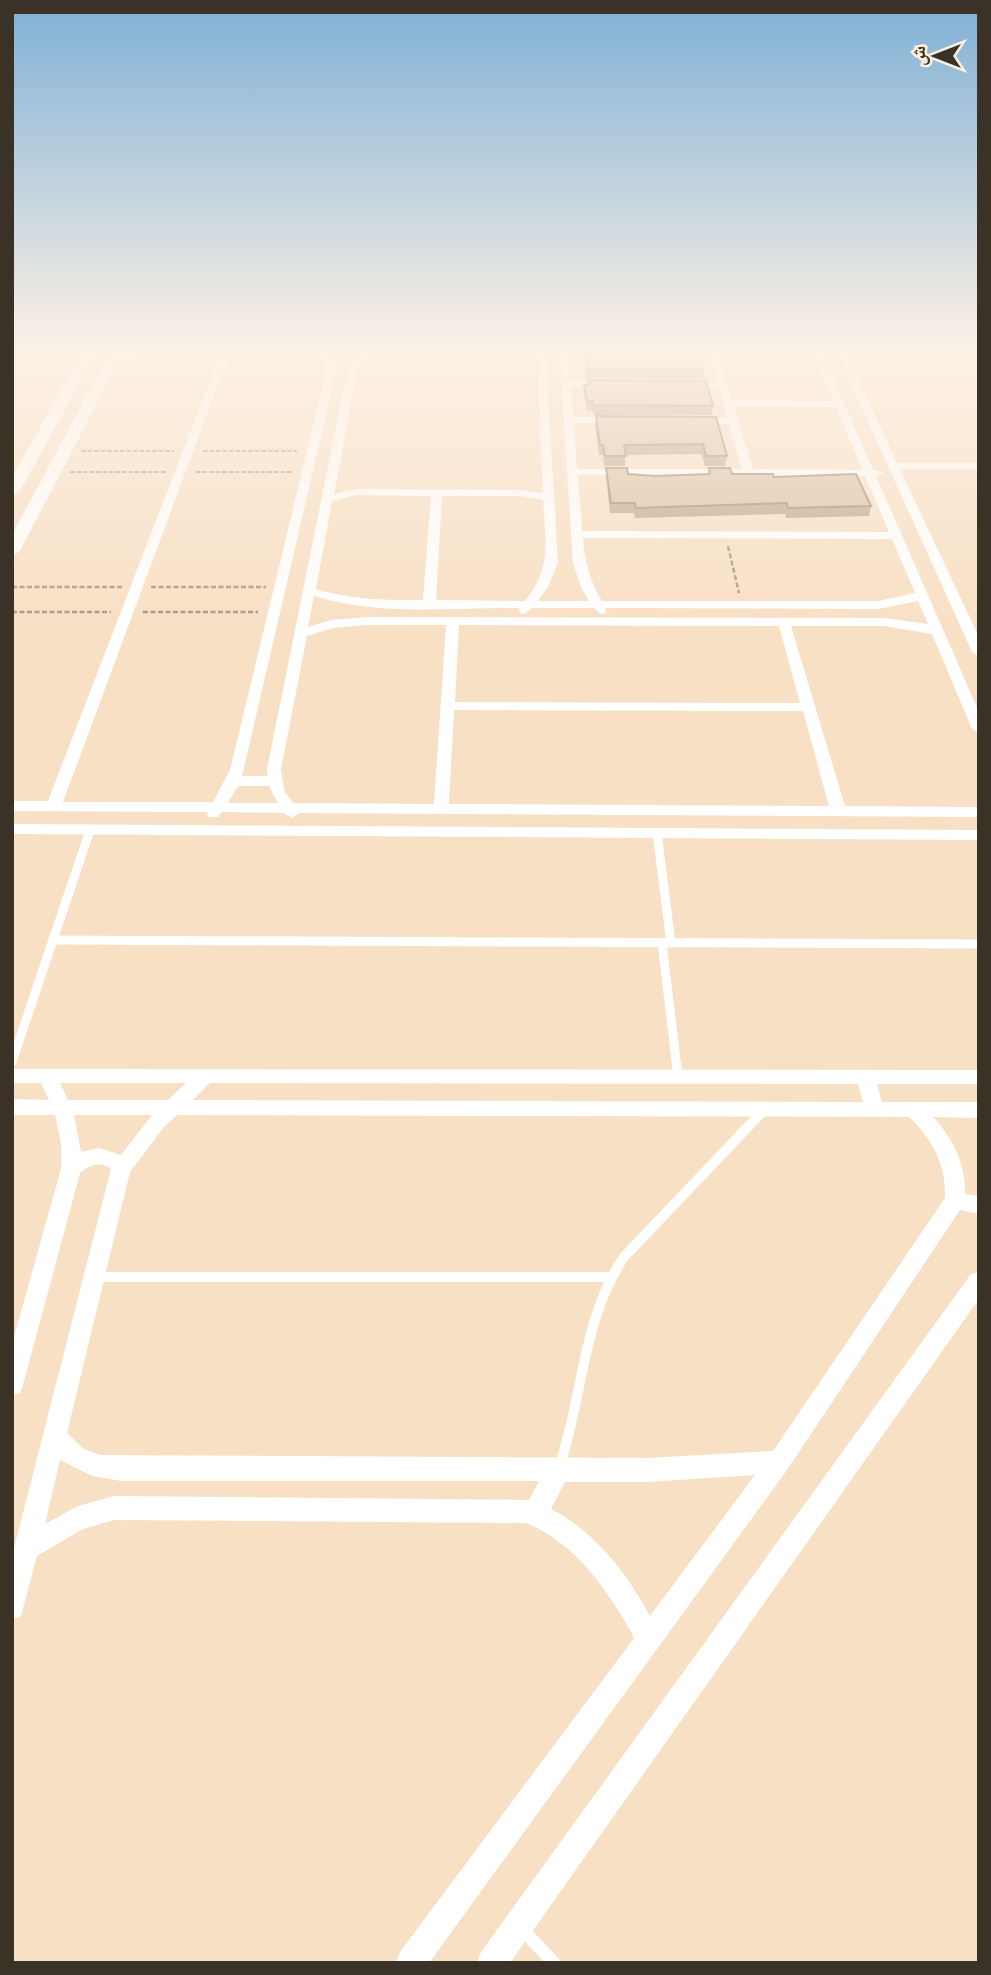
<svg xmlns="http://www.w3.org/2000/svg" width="991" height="1975" font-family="'Alegreya Sans','Noto Naskh Arabic',sans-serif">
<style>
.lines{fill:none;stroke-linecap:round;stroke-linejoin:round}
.path-far1{stroke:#ac9a85;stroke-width:2;stroke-dasharray:4.5 2;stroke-linecap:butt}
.path{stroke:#ac9a85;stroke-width:2.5;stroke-dasharray:5 2.5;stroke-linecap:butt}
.lane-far2{stroke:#fff;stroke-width:9}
.lane-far1{stroke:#fff;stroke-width:10}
.lane{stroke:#fff;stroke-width:13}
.street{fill:#fff;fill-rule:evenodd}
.secondary{fill:#fff;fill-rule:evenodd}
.wall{fill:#bba58b}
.building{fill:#dac0a2;stroke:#998671;stroke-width:2}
</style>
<rect width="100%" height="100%" fill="#f8e0c5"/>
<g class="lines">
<g class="path-far1">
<path d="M81 451H174"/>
<path d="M203 451H297"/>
<path d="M70 472H167"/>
<path d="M196 472H293"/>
</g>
<g class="path">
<path d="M728 546 739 593"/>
<path d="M12 587H122"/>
<path d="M151 587H266"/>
<path d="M12 612H111"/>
<path d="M143 612H258"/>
</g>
<g class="lane-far2">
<path d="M657 833 671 943"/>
<path d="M53 940 979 944"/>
<path d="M662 943 678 1077"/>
<path d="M12 1062 90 830"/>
</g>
<g class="lane-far1">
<path d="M95 1277H608"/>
<path d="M559 1467C583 1398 582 1319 624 1257L765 1109"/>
</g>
<path class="lane" d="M522 1929 554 1963"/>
<g class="street">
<path d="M167 346H378L537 351V346H545L558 562 548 587 538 601H589L581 587 573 563 559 346H568L570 381H611L616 384 611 387H571L573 417H618L623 420 618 423H574L577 469H742L729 424H695L690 421 695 418H727L719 388H685L680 385 685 382H717L706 346H715L732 400 834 401 810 346H819L873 470 885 473 876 476 979 712V733L972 729 932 634 884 626H791L845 806 979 807V817L299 813 292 818 284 813 222 812 218 817H208L207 812 12 811V801H48L221 352H167L112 363 107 360ZM230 352 317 353 325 361 326 372 230 770 213 802H63ZM328 353H362L355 358 347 372 267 769 268 776H242L336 372 335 360ZM375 353 537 356 543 493 521 490 356 489 334 494 357 372 362 362ZM734 406 836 407 863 470 753 469ZM578 475 865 476 889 532 582 531ZM356 495 431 496 423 600C385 600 352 600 316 589L332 501ZM442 496H521L543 500C545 541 553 565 525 601L436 600ZM583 538 892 539 915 593 878 601H602C589 580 585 561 583 538ZM314 596C379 616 451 608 519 608L520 613 524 614 532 608H594L601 614 605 613 606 608 878 609 918 601 928 624 884 618 366 617 332 620 308 627ZM366 625H446L434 804 293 803 284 790 281 769 307 636 333 628ZM459 625 779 626 800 703 455 702ZM454 710 803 711 829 806 449 804ZM238 786H269L278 803H228Z"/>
<path d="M834 346H843L897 463H979V469H900L979 637V656L972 652Z"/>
<path d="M12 824 979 830V840L12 834Z"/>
<path d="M12 1069 979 1070V1084H877L882 1102H979V1118L933 1117C953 1138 966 1165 965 1194L979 1196V1214L960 1210 787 1470 429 1963H396L400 1952 634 1638 631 1632C607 1589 574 1542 526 1523L114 1520 83 1529 37 1556 21 1616 12 1620V1556L111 1169C100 1160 90 1165 80 1173L23 1385 20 1393 12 1396V1344L61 1169V1144L55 1115H12V1099L49 1100 41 1083H12ZM60 1083H186L168 1100H68ZM210 1083 858 1084 863 1102 193 1100ZM74 1115H152L121 1155 99 1148 81 1152ZM177 1115 909 1117C933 1140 946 1164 945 1198L773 1451 647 1458 101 1455 84 1449 67 1433 130 1172 164 1127ZM60 1460 92 1476 121 1481H539L529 1500 114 1496 78 1506 45 1524ZM755 1475 650 1616C627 1573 594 1531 551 1509L565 1482H647Z"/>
<path d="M979 1272V1299L510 1963H477L481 1952 971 1274Z"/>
</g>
<g class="secondary">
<path d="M86 346H100L20 491 12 496V477Z"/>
<path d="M113 346H127L20 551 12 556V535Z"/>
</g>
</g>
<g class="wall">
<path d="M585 346 703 370 702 379 586 378Z"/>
<path d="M588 380 713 406 712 415H593V411H587L584 394V385H588Z"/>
<path d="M596 416 716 417 727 456 725 466H705L701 454 625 455V466H604L603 455H599L595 426Z"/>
<path d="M606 468 628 474 655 476 708 474 709 468 732 474 774 477 871 506 869 516 786 518 785 514 635 518 634 513H610L606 478Z"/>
</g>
<g class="building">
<path d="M586 346H697L703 370 587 369Z"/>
<path d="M588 380 706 381 713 406 594 405 593 401H587L584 385H589Z"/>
<path d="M596 416 716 417 727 456H706L703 444 624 445 626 456H605L603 445H600Z"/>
<path d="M606 468H627L628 474 655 476 710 474 709 468H730L732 474H773L774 477 856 474 871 506 788 508 787 503 636 508 635 503H611Z"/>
</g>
<linearGradient id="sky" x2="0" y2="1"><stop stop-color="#7fb0d6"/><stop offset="0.56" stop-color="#fcf1e5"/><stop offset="1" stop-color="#fcf1e5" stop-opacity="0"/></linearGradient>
<rect width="991" height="622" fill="url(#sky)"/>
<rect width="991" height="1975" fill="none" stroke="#3b3227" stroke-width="28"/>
<g transform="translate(935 56) rotate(270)" stroke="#feefdf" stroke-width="5" paint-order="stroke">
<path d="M0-5L12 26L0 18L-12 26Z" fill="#3b3227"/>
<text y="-10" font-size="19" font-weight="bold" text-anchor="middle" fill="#3b3227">ش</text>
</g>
</svg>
